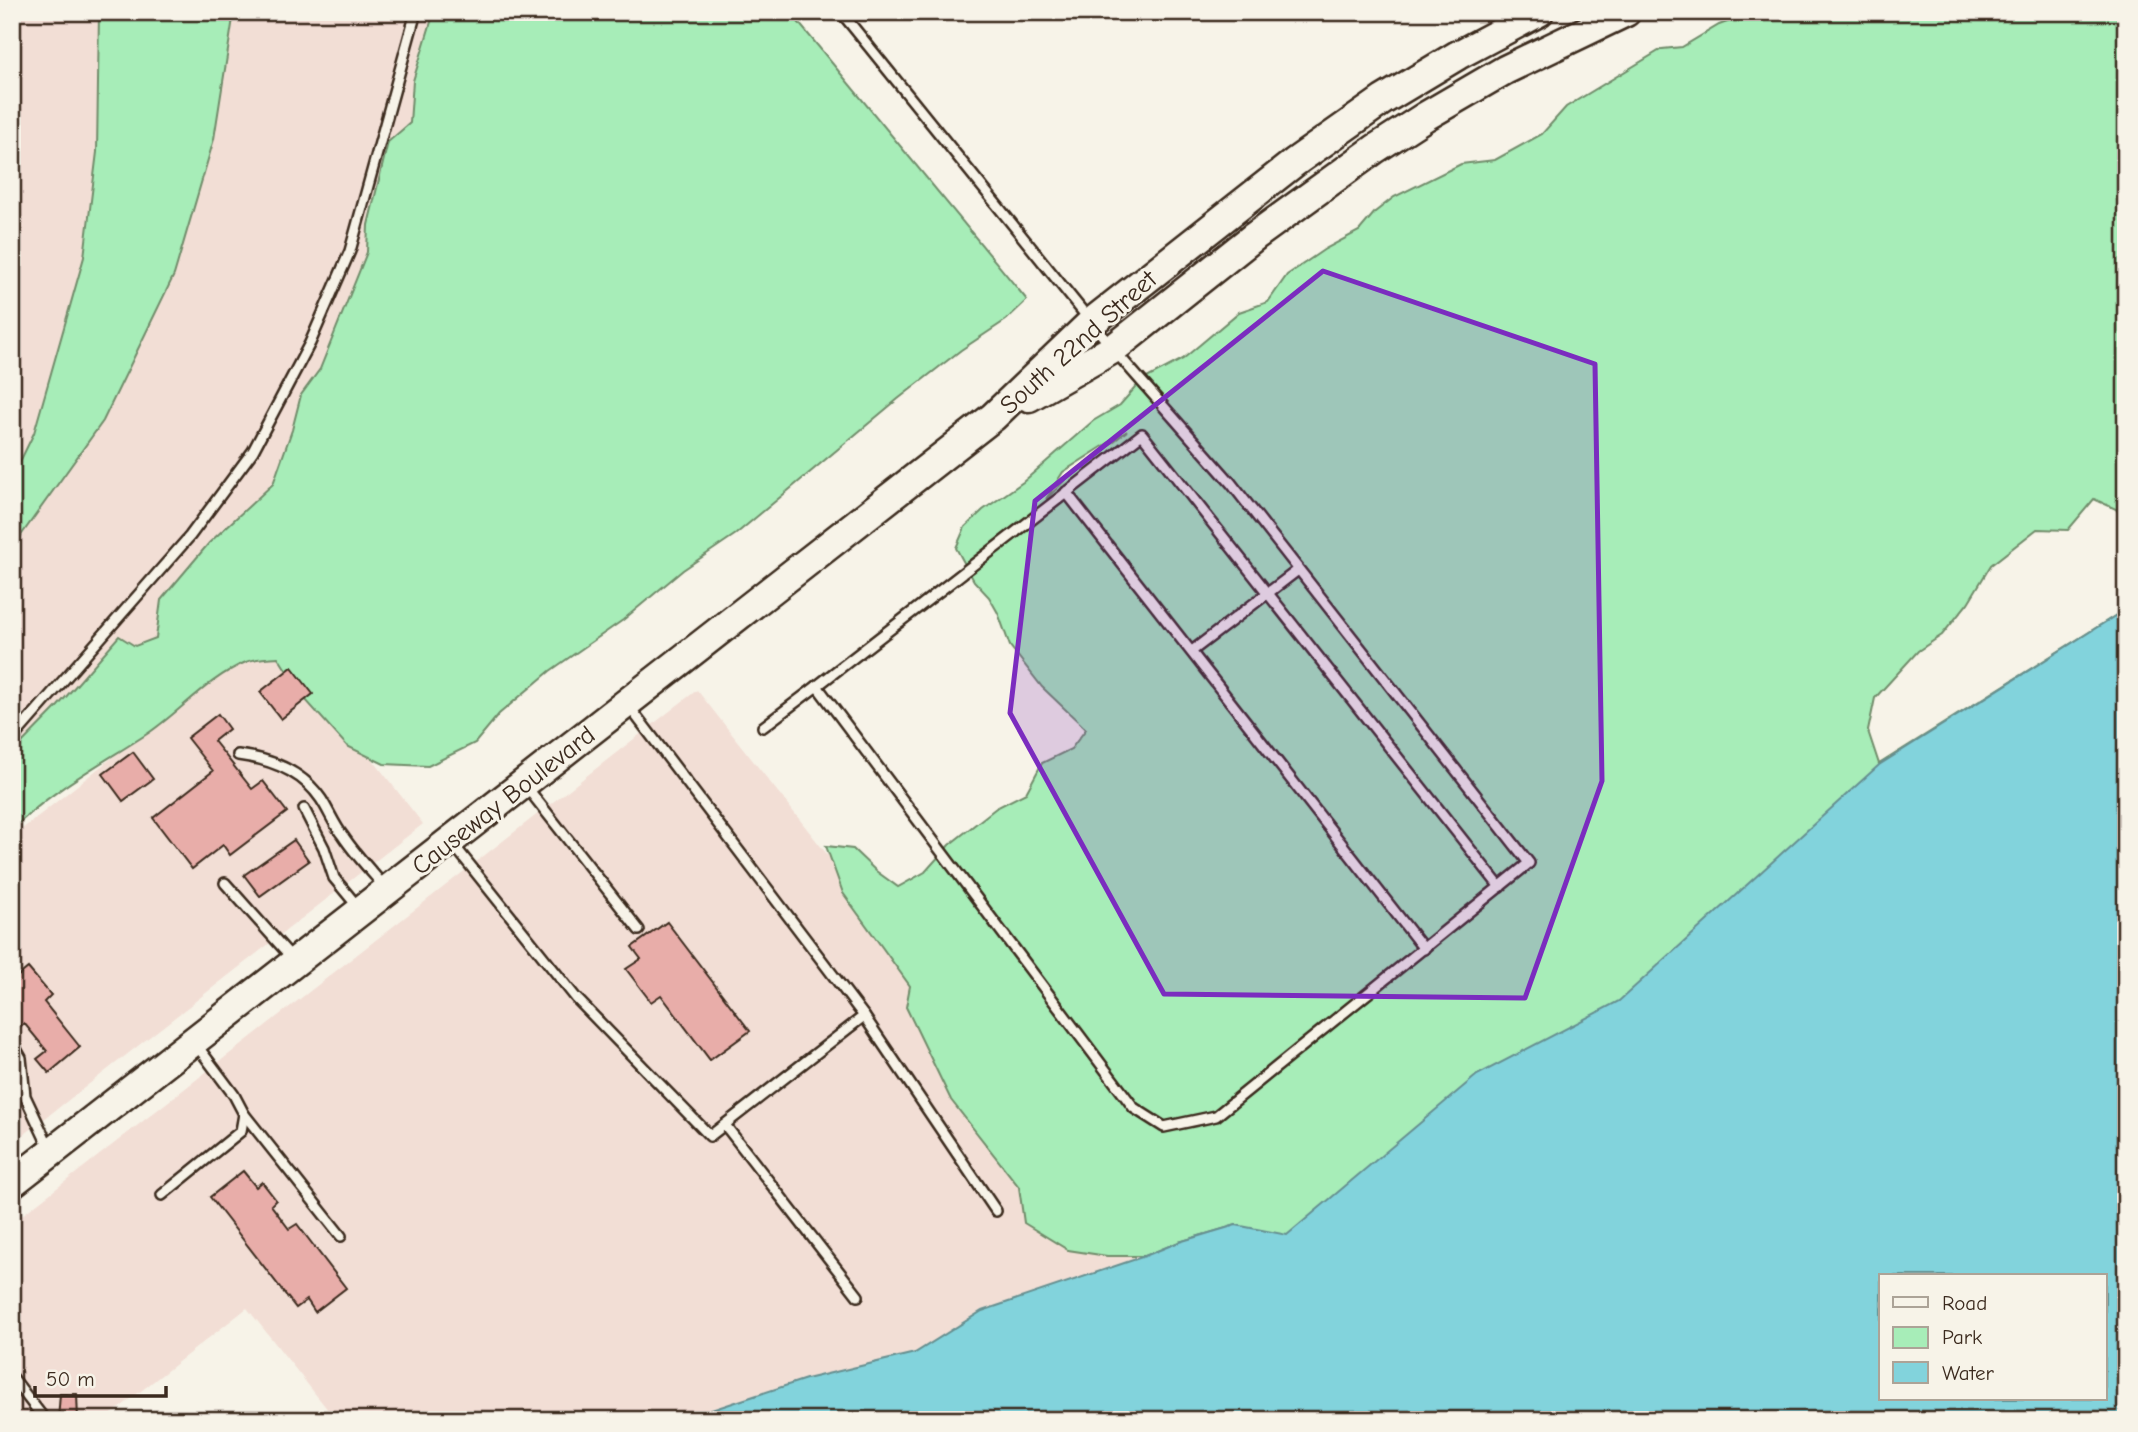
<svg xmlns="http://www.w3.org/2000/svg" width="2138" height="1432" font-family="'Comic Neue',sans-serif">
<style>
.built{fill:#f2ded5}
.green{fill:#a7edb8;stroke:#718c6b;stroke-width:2;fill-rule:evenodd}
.water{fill:#82d3dc;stroke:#668f90;stroke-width:2;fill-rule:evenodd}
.building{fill:#e8ada9;stroke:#3b2a1e;stroke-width:2}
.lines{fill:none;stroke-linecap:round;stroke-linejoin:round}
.service-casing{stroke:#3b2a1e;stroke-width:14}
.primary-casing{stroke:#3b2a1e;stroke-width:33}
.service{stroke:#f7f3e8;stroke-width:9}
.primary{stroke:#f7f3e8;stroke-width:28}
.marked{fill:#7b2cbf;fill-opacity:0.2;stroke:#7b2cbf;stroke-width:5;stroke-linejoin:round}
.labels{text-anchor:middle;stroke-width:6;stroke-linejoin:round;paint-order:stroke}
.street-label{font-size:26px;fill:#3b2a1e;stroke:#f7f3e8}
</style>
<rect width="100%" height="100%" fill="#f7f3e8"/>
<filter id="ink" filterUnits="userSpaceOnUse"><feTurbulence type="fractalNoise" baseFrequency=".0143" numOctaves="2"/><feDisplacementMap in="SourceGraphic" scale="14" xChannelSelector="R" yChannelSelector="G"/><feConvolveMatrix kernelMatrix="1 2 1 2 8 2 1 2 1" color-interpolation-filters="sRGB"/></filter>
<g filter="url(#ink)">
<g class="built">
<path d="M14 12H434V17L417 64 410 123 375 201 368 225 367 252 320 369 301 395 292 430 273 484 209 543 161 600 156 638 135 646 58 706 12 753V263L18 242 20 178 18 48Z"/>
<path d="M272 631 423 824 12 1144V837Z"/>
<path d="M697 690 1145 1256 982 1311 915 1353 806 1379 681 1420H336L247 1308 104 1420H12V1223Z"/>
</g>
<g class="green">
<path d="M99 12H234L214 139 174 275 103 421 12 548V478L34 433 84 257 97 152Z"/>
<path d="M434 12H790L1027 300 1006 320 961 350 898 399 736 534 683 570 623 620 550 671 499 714 475 743 428 766 384 764 347 746 304 698 278 657C268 658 255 658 246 662 208 678 181 711 147 734 101 764 51 790 12 830V753L58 706 119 636 135 646 156 638 161 600 209 543 273 484 292 430 301 395 320 369 367 252 368 225 388 142 410 123 413 81Z"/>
<path d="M1755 12H2126V521L2116 509 2094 499 2068 530 2037 529 1991 565 1968 603 1942 635 1918 651 1875 698 1868 731 1879 764 2126 609 1741 1391 1236 1225 1179 1242 1145 1256H1107L1068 1250 1024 1223 1019 1187 951 1100 906 1007 910 986 843 893 826 846 853 849 876 871 898 887 925 872 949 845 996 808 1026 793 1042 763 1071 749 1086 729 1042 687 1010 646 998 613 989 597 974 581 956 548 965 527 983 510 1023 482 1093 421 1120 405 1141 381 1183 359 1239 312 1268 302 1287 275 1325 249 1359 231 1375 212 1394 197 1461 164 1495 160 1542 134 1566 107 1662 49 1682 47 1719 25ZM1127 431 1069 476 1046 499 1063 472Z"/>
</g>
<path class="water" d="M2126 609V1420H681L806 1379 915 1353 982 1311 1145 1256 1179 1242 1236 1225 1287 1235 1477 1075 1619 1001 1879 765ZM1881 1276H2105V1399H1881Z"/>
<g class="building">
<path d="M292 667 313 694 281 719 260 692Z"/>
<path d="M218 714 229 729 214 741 252 789 263 781 287 812 230 855 223 845 192 869 153 818 213 771 187 738Z"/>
<path d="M133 752 153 779 123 801 103 774Z"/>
<path d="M294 840 309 861 260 896 244 875Z"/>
<path d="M667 922 750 1031 710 1060 661 995 651 1002 626 969 641 959 632 947Z"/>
<path d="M28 968 51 995 44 1002 80 1047 49 1073 37 1059 47 1051 24 1023 21 1026 12 1016V981Z"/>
<path d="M243 1171 256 1187 262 1182 276 1200 271 1205 289 1229 297 1224 346 1288 315 1312 307 1300 296 1308 210 1197Z"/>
<path d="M60 1394H77L78 1420H58Z"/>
</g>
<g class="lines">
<defs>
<g id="service">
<path d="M1066 492 1424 949"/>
<path d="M1192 651 1298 570"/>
<path d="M817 686 1142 434 1500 887"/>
<path d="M763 727 817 686 1134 1108 1164 1127 1216 1116 1529 863 1231 483 1113 349 841 12"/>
<path d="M12 739 190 536 253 451 310 343 350 251 416 12"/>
<path d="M238 755C270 759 302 771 321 799 329 811 334 825 343 836 355 854 370 870 384 886"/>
<path d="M525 785 639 930"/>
<path d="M304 809 324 848 334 878 358 907"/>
<path d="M453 844 576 998 710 1136 864 1016 628 705"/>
<path d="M225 883 292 958"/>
<path d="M864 1016 996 1211"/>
<path d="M12 1042 21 1058 25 1096 49 1147"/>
<path d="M244 1114 341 1236"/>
<path d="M725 1125 858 1296"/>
<path d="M162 1195 241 1131 244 1114 234 1095 195 1043"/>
<path d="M12 1377 45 1420"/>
</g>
<g id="primary">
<path d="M1029 397 1113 349 1255 236 1375 149 1426 116 1505 70 1626 12"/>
<path d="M12 1183 993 417 1092 322 1295 162 1383 100 1458 55 1539 12"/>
</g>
</defs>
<use href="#service" class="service-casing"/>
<use href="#primary" class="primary-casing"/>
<use href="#service" class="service"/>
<use href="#primary" class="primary"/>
</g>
</g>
<path class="marked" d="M1323 271 1595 364 1602 781 1525 998 1164 994 1010 713 1035 501Z"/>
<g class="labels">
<g class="street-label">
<text transform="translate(1078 342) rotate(-42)" y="9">South 22nd Street</text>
<text transform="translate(503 800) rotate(-38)" y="9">Causeway Boulevard</text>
</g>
</g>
<rect width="2138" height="1432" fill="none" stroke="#f7f3e8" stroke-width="42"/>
<rect x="21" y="21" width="2096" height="1390" fill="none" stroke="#3b2a1e" stroke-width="2.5" filter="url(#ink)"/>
<rect x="1879" y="1274" width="228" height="126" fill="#f7f3e8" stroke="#aca397" stroke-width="2"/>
<rect x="1893" y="1297" width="35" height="10" fill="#f7f3e8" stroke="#aca397" stroke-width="2"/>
<text x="1942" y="1310" font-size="21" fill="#3b2a1e">Road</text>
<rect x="1893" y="1327" width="35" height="21" fill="#a7edb8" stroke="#aca397" stroke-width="2"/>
<text x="1942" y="1344" font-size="21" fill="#3b2a1e">Park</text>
<rect x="1893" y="1362" width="35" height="21" fill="#82d3dc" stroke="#aca397" stroke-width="2"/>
<text x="1942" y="1380" font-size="21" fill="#3b2a1e">Water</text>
<path d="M35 1386v10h131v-10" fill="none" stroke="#3b2a1e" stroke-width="3.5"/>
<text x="46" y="1386" font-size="21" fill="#3b2a1e" stroke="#f7f3e8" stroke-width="5" paint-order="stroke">50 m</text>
</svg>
